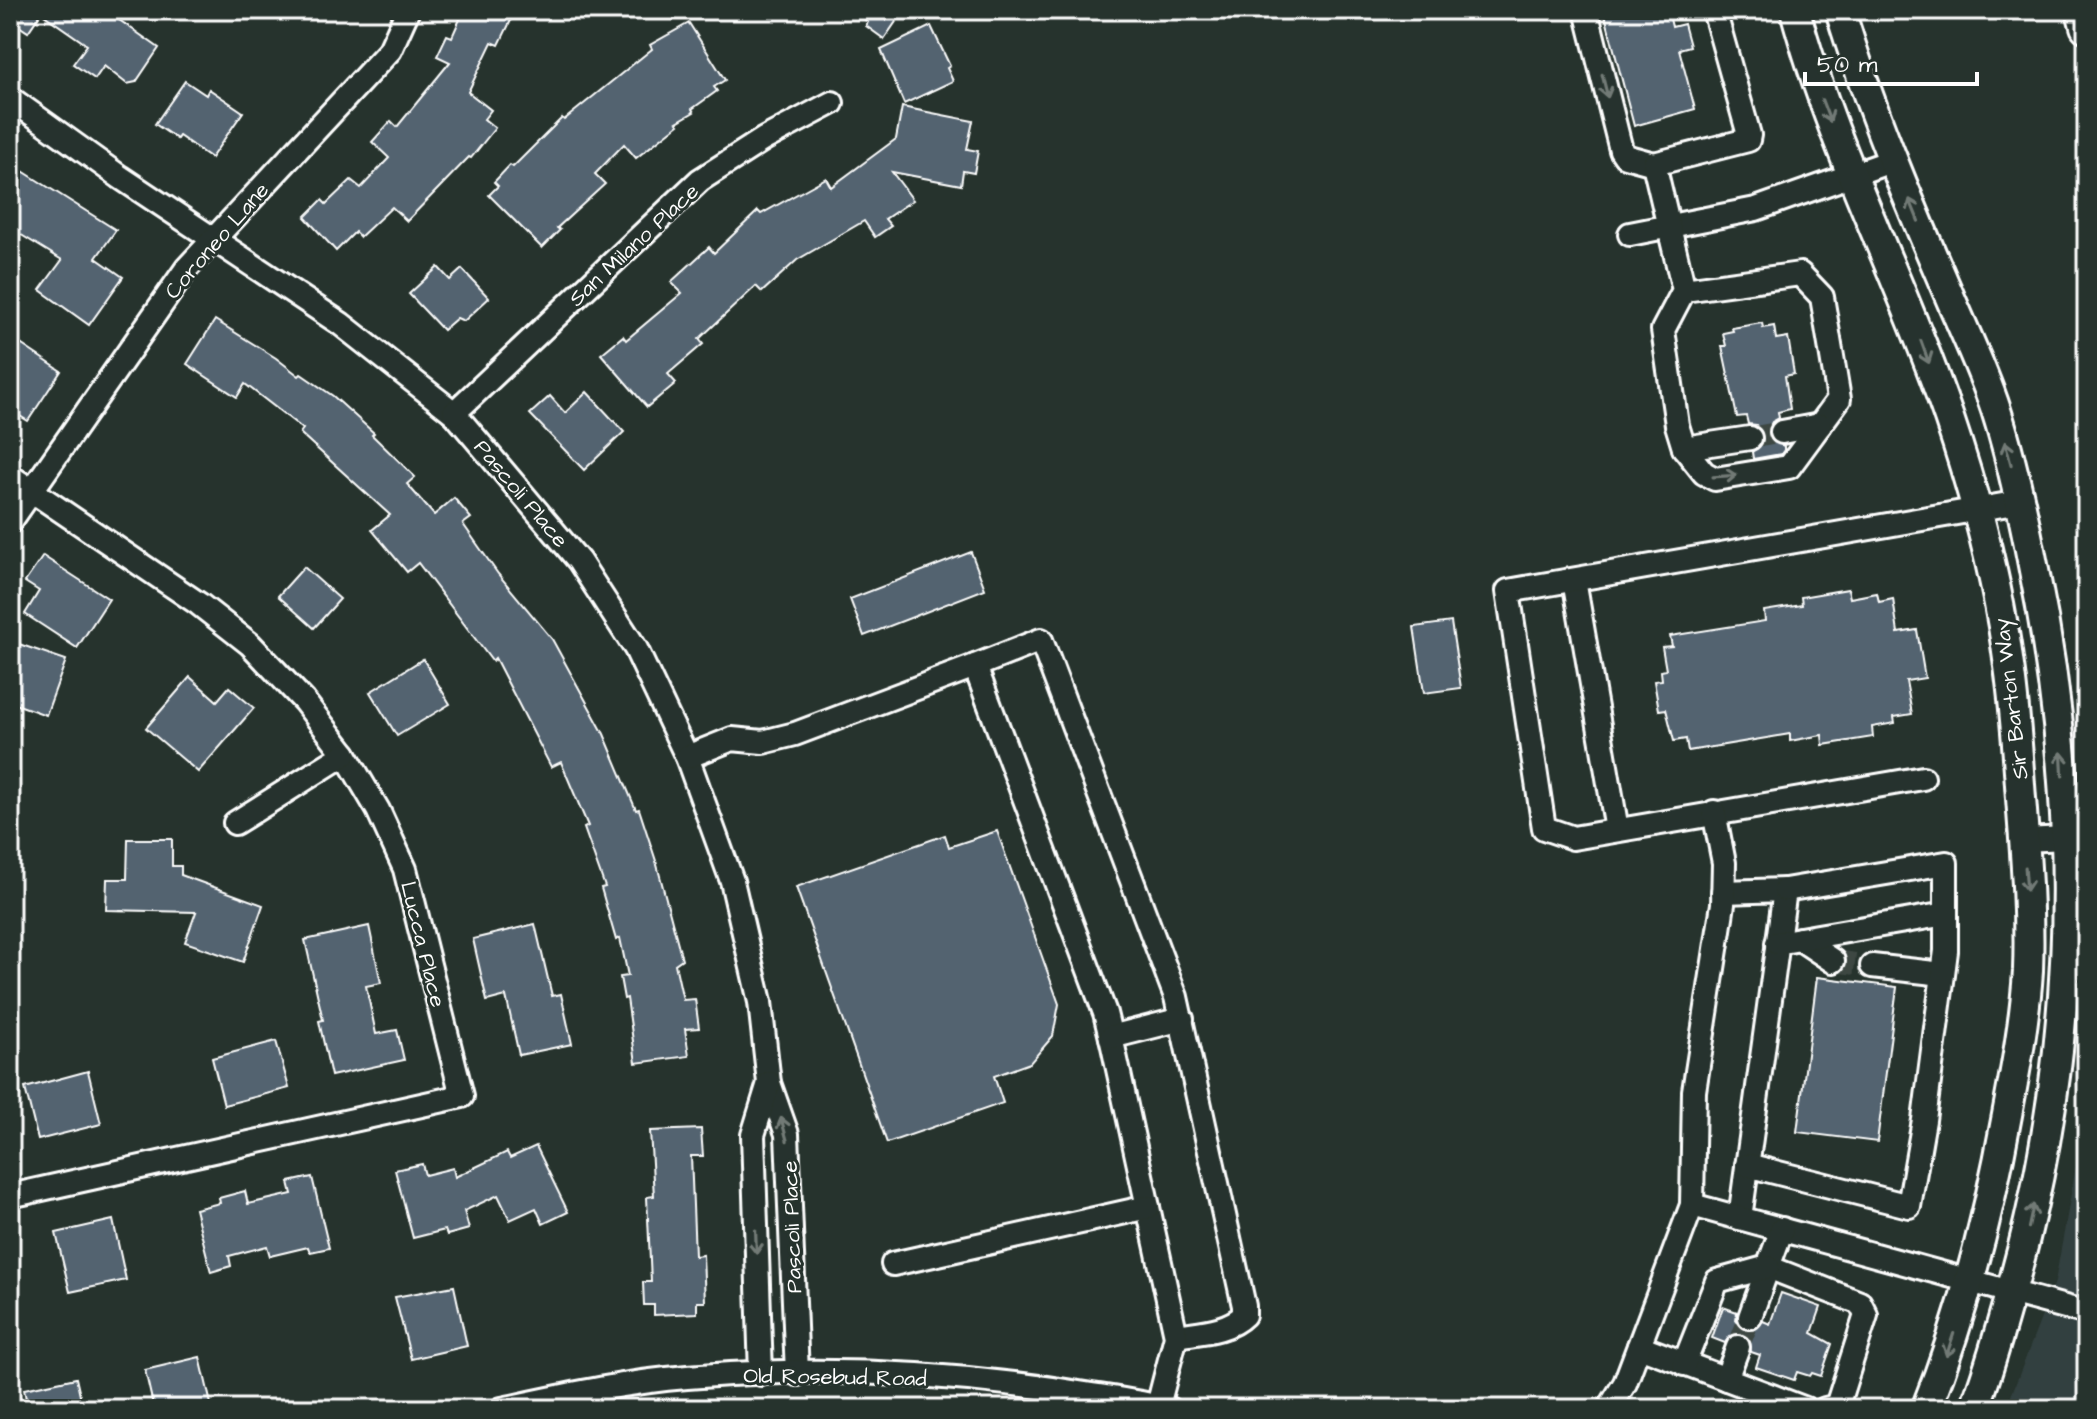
<svg xmlns="http://www.w3.org/2000/svg" width="2097" height="1419" font-family="'Architects Daughter',sans-serif">
<style>
.built{fill:#334141}
.building{fill:#526370;stroke:#fff;stroke-width:2}
.lines{fill:none;stroke-linecap:round;stroke-linejoin:round}
.minor-tunnel{stroke:#3c4742;stroke-width:22;stroke-dasharray:22 11;stroke-linecap:butt}
.minor-casing{stroke:#fff;stroke-width:28}
.major-casing{stroke:#fff;stroke-width:34}
.highway-casing{stroke:#fff;stroke-width:38}
.minor{stroke:#26332d;stroke-width:22}
.major{stroke:#26332d;stroke-width:28}
.highway{stroke:#26332d;stroke-width:32}
.oneway{stroke:#727a76}
.labels{text-anchor:middle;stroke-width:6;stroke-linejoin:round;paint-order:stroke}
.street-label{font-size:22px;fill:#fff;stroke:#26332d}
</style>
<rect width="100%" height="100%" fill="#26332d"/>
<filter id="ink" filterUnits="userSpaceOnUse"><feTurbulence type="fractalNoise" baseFrequency=".0125" numOctaves="2"/><feDisplacementMap in="SourceGraphic" scale="16" xChannelSelector="R" yChannelSelector="G"/><feConvolveMatrix kernelMatrix="1 2 1 2 8 2 1 2 1" color-interpolation-filters="sRGB"/></filter>
<g filter="url(#ink)">
<path class="built" d="M2087 1106V1409H2006L2055 1282Z"/>
<g class="building">
<path d="M10 10H105L159 48 136 82 127 84 104 66 95 79 73 64 87 45 41 13 28 32 10 20Z"/>
<path d="M464 10H516L499 45 492 42 468 92 491 110 484 119 495 128 471 158 469 157 407 221 392 207 360 237 355 232 336 251 305 217 322 200 326 204 351 180 361 188 389 158 372 142 391 121 397 127 450 62 437 56 447 35 452 37Z"/>
<path d="M852 10H904L884 39 866 26 868 22Z"/>
<path d="M1613 10H1668L1672 27 1684 24 1690 46 1679 49 1695 109 1634 126 1605 15 1614 13Z"/>
<path d="M689 23 725 80 714 87 717 91 692 109 694 112 677 122 679 124 636 158 624 144 595 174 605 184 557 228 560 230 542 248 489 195 498 186 494 182 510 165 513 167 562 118 564 120 652 49 650 45Z"/>
<path d="M931 26 950 66 947 68 953 81 904 104 881 50Z"/>
<path d="M185 81 206 95 209 89 243 112 211 158 179 136 177 139 155 124Z"/>
<path d="M902 107 973 121 967 149 978 151 974 173 963 171 961 185 892 172 913 200 885 219 891 226 875 237 864 221 797 260 762 292 756 286 699 339 703 344 668 374 676 383 647 407 601 354 623 336 626 340 682 293 671 282 709 247 714 253 758 211 761 214 826 178 831 187 896 139Z"/>
<path d="M10 163 116 230 96 258 123 277 89 325 40 290 62 260 10 228Z"/>
<path d="M438 267 450 280 462 269 489 298 464 321 457 318 443 330 409 294Z"/>
<path d="M215 320 276 358 299 376 301 374 333 396 374 433 372 435 415 477 407 484 434 515 454 498 471 518 463 524 498 574 552 639 604 734 636 810 639 809 656 861 682 959 675 964 683 1000 695 999 699 1028 685 1029 689 1056 636 1063 627 998 624 999 620 977 628 976 620 938 616 940 601 888 605 887 584 828 588 826 561 762 551 767 495 658 492 661 418 563 407 572 372 530 390 515 300 433 303 429 245 384 237 397 187 364Z"/>
<path d="M1762 323 1763 328 1774 326 1776 339 1788 337 1794 374 1785 376 1790 409 1778 412 1779 418 1772 422 1769 428 1771 440 1784 446V450L1781 454 1753 459 1752 452 1763 444 1764 435 1756 425 1748 424 1746 416 1737 417 1722 346H1726L1723 333 1733 331 1732 328Z"/>
<path d="M10 337 61 371 28 421 10 410Z"/>
<path d="M587 392 624 432 584 470 530 414 550 396 565 413Z"/>
<path d="M971 552 985 589 864 636 850 599Z"/>
<path d="M43 556 109 599 77 648 25 614 39 591 25 582Z"/>
<path d="M304 567 340 599 314 628 278 596Z"/>
<path d="M1848 589 1850 598 1877 593 1879 602 1893 599 1898 633 1917 630 1925 678 1906 681 1912 714 1894 717 1895 723 1872 727 1873 737 1823 745 1822 735 1790 741V734L1688 751 1686 739 1674 741 1666 709 1659 710 1654 681 1662 680 1661 671 1666 670 1662 647 1672 646 1670 636 1765 621 1764 611 1802 605 1801 597Z"/>
<path d="M1451 622 1461 688 1424 693 1414 627Z"/>
<path d="M10 641 66 660 46 715 10 702Z"/>
<path d="M423 659 450 704 397 736 370 692Z"/>
<path d="M190 677 217 701 229 687 254 708 198 772 146 728Z"/>
<path d="M997 831 1059 1004 1053 1036 1030 1063 994 1076 1003 1103 887 1143 796 887 945 835 949 847Z"/>
<path d="M128 839H172V866H181V875L263 905 243 962 185 942 196 912 106 910 107 879H127Z"/>
<path d="M535 924 552 996 561 994 572 1044 519 1055 506 996 487 1001 473 939Z"/>
<path d="M369 926 381 983 366 986 376 1034 397 1030 404 1060 331 1076 319 1021 323 1020 305 940Z"/>
<path d="M1817 977 1897 987 1877 1142 1797 1132Z"/>
<path d="M276 1041 289 1088 224 1105 212 1058Z"/>
<path d="M88 1071 101 1124 38 1140 25 1088Z"/>
<path d="M701 1129 703 1156H691L692 1180 695 1256 703 1255 705 1302H697V1313L654 1315V1305H644L643 1282H651L647 1197 654 1196 650 1131Z"/>
<path d="M536 1146 568 1212 543 1224 536 1208 510 1220 498 1195 464 1211 469 1229 447 1235 445 1230 413 1238 395 1170 422 1164 425 1175 453 1168 455 1177 507 1152 510 1158Z"/>
<path d="M312 1177 329 1248 310 1252 308 1247 270 1256 267 1246 229 1256 231 1266 211 1272 195 1209 220 1203 219 1198 245 1191 248 1204 292 1194 289 1182Z"/>
<path d="M113 1220 126 1280 70 1292 56 1233Z"/>
<path d="M454 1286 467 1346 411 1359 395 1297Z"/>
<path d="M1781 1293 1821 1307 1812 1333 1832 1344 1821 1376 1812 1373 1810 1376 1797 1372 1794 1380 1756 1367 1760 1355 1751 1352 1749 1339 1742 1334 1730 1336 1725 1343 1712 1338 1723 1307 1737 1312 1736 1320 1740 1327 1753 1331 1763 1321 1770 1324Z"/>
<path d="M200 1357 211 1404 188 1409H154L145 1370Z"/>
<path d="M76 1378 83 1409H28L24 1389Z"/>
</g>
<g class="lines">
<g class="minor-tunnel">
<path d="M1750 438 1782 432"/>
<path d="M1833 961 1872 966"/>
<path d="M1738 1347 1750 1317"/>
</g>
<defs>
<g id="minor">
<path d="M1586 10 1621 150 1625 156 1654 164"/>
<path d="M10 98 120 177 341 324 454 413 579 561 636 649 687 757 732 881 760 1002 769 1083 787 1134 797 1374"/>
<path d="M1630 234 1756 209 1894 160"/>
<path d="M1684 290 1663 330 1677 425 1684 448 1704 473 1715 479 1789 467 1839 399 1822 297 1800 274 1684 290 1654 164 1748 140 1749 135 1714 10"/>
<path d="M454 413 700 180 764 139 832 103"/>
<path d="M1782 432 1820 425"/>
<path d="M1684 448 1750 438"/>
<path d="M10 476 199 604 250 644 304 701 345 754 378 810 405 869 462 1096 10 1196"/>
<path d="M10 522 187 268 390 50 408 10"/>
<path d="M1574 580 1617 830"/>
<path d="M975 666 1041 640 1176 997 1244 1306V1315C1227 1332 1198 1332 1176 1336"/>
<path d="M687 757 732 739 763 742 795 734 975 666 1105 1013 1113 1046 1176 1336 1158 1406"/>
<path d="M1923 778 1573 838 1544 828 1508 591 2020 502"/>
<path d="M235 823 345 754"/>
<path d="M2024 840 2087 837"/>
<path d="M1723 892 1785 890 1740 1218"/>
<path d="M1800 939 1833 961"/>
<path d="M1777 943 1946 914"/>
<path d="M1872 966 1943 974"/>
<path d="M1111 1037 1182 1019"/>
<path d="M1747 1165 1909 1206 1924 1120 1946 951V863L1785 890"/>
<path d="M1692 1205 2087 1313"/>
<path d="M1782 1229 1768 1267 1860 1303 1866 1315 1837 1406 1825 1409"/>
<path d="M893 1264 1148 1207"/>
<path d="M1750 1317 1768 1267"/>
<path d="M1639 1346 1806 1409"/>
<path d="M1684 1364 1717 1281 1768 1267"/>
<path d="M761 1374 753 1135 769 1083"/>
<path d="M1726 1379 1738 1347"/>
<path d="M502 1409C563 1396 625 1382 687 1377 821 1366 960 1373 1092 1395 1117 1399 1144 1403 1169 1409"/>
<path d="M1609 1409 1625 1383 1692 1205 1694 1091 1723 904 1724 863 1714 812"/>
</g>
<g id="major">
<path d="M1795 10C1833 151 1902 280 1949 418 1976 498 1998 582 2009 666 2016 714 2018 762 2022 811 2026 864 2030 917 2028 971 2025 1019 2016 1067 2007 1115 1989 1215 1964 1314 1926 1409"/>
<path d="M1840 10C1869 107 1909 202 1949 295 1965 333 1983 370 1996 410 2012 460 2023 513 2033 565 2082 803 2079 1042 2015 1277 2002 1322 1991 1366 1974 1409"/>
</g>
<path id="highway" d="M2083 10 2087 26"/>
</defs>
<use href="#minor" class="minor-casing"/>
<use href="#major" class="major-casing"/>
<use href="#highway" class="highway-casing"/>
<use href="#minor" class="minor"/>
<use href="#major" class="major"/>
<use href="#highway" class="highway"/>
</g>
<defs><path id="oneway-shaft" d="M-6 0H5M1.5-3L5.5 0L1.5 3" fill="none" stroke-width="1.6" stroke-linecap="round" stroke-linejoin="round" transform="scale(2)"/></defs>
<g class="oneway">
<use href="#oneway-shaft" transform="translate(1605 86) rotate(76)"/>
<use href="#oneway-shaft" transform="translate(1826 111) rotate(69)"/>
<use href="#oneway-shaft" transform="translate(1914 210) rotate(-112)"/>
<use href="#oneway-shaft" transform="translate(1925 352) rotate(70)"/>
<use href="#oneway-shaft" transform="translate(2008 453) rotate(-105)"/>
<use href="#oneway-shaft" transform="translate(1725 476) rotate(-4)"/>
<use href="#oneway-shaft" transform="translate(2062 764) rotate(-93)"/>
<use href="#oneway-shaft" transform="translate(2026 879) rotate(86)"/>
<use href="#oneway-shaft" transform="translate(784 1129) rotate(-105)"/>
<use href="#oneway-shaft" transform="translate(2031 1216) rotate(-78)"/>
<use href="#oneway-shaft" transform="translate(756 1242) rotate(88)"/>
<use href="#oneway-shaft" transform="translate(1950 1345) rotate(108)"/>
</g>
</g>
<g class="labels">
<g class="street-label">
<text transform="translate(216 240) rotate(-49)" y="8">Coroneo Lane</text>
<text transform="translate(633 244) rotate(-43)" y="8">San Milano Place</text>
<text transform="translate(522 493) rotate(50)" y="8">Pascoli Place</text>
<text transform="translate(2010 699) rotate(-97)" y="8">Sir Barton Way</text>
<text transform="translate(424 944) rotate(76)" y="8">Lucca Place</text>
<text transform="translate(791 1227) rotate(-92)" y="8">Pascoli Place</text>
<text transform="translate(835 1376) rotate(1)" y="8">Old Rosebud Road</text>
</g>
</g>
<rect width="2097" height="1419" fill="none" stroke="#26332d" stroke-width="40"/>
<rect x="20" y="20" width="2057" height="1379" fill="none" stroke="#fff" stroke-width="3" filter="url(#ink)"/>
<path d="M1805 72v12h172v-12" fill="none" stroke="#ffffff" stroke-width="4"/>
<text x="1817" y="72" font-size="24" fill="#ffffff" stroke="#26332d" stroke-width="6" paint-order="stroke">50 m</text>
</svg>
